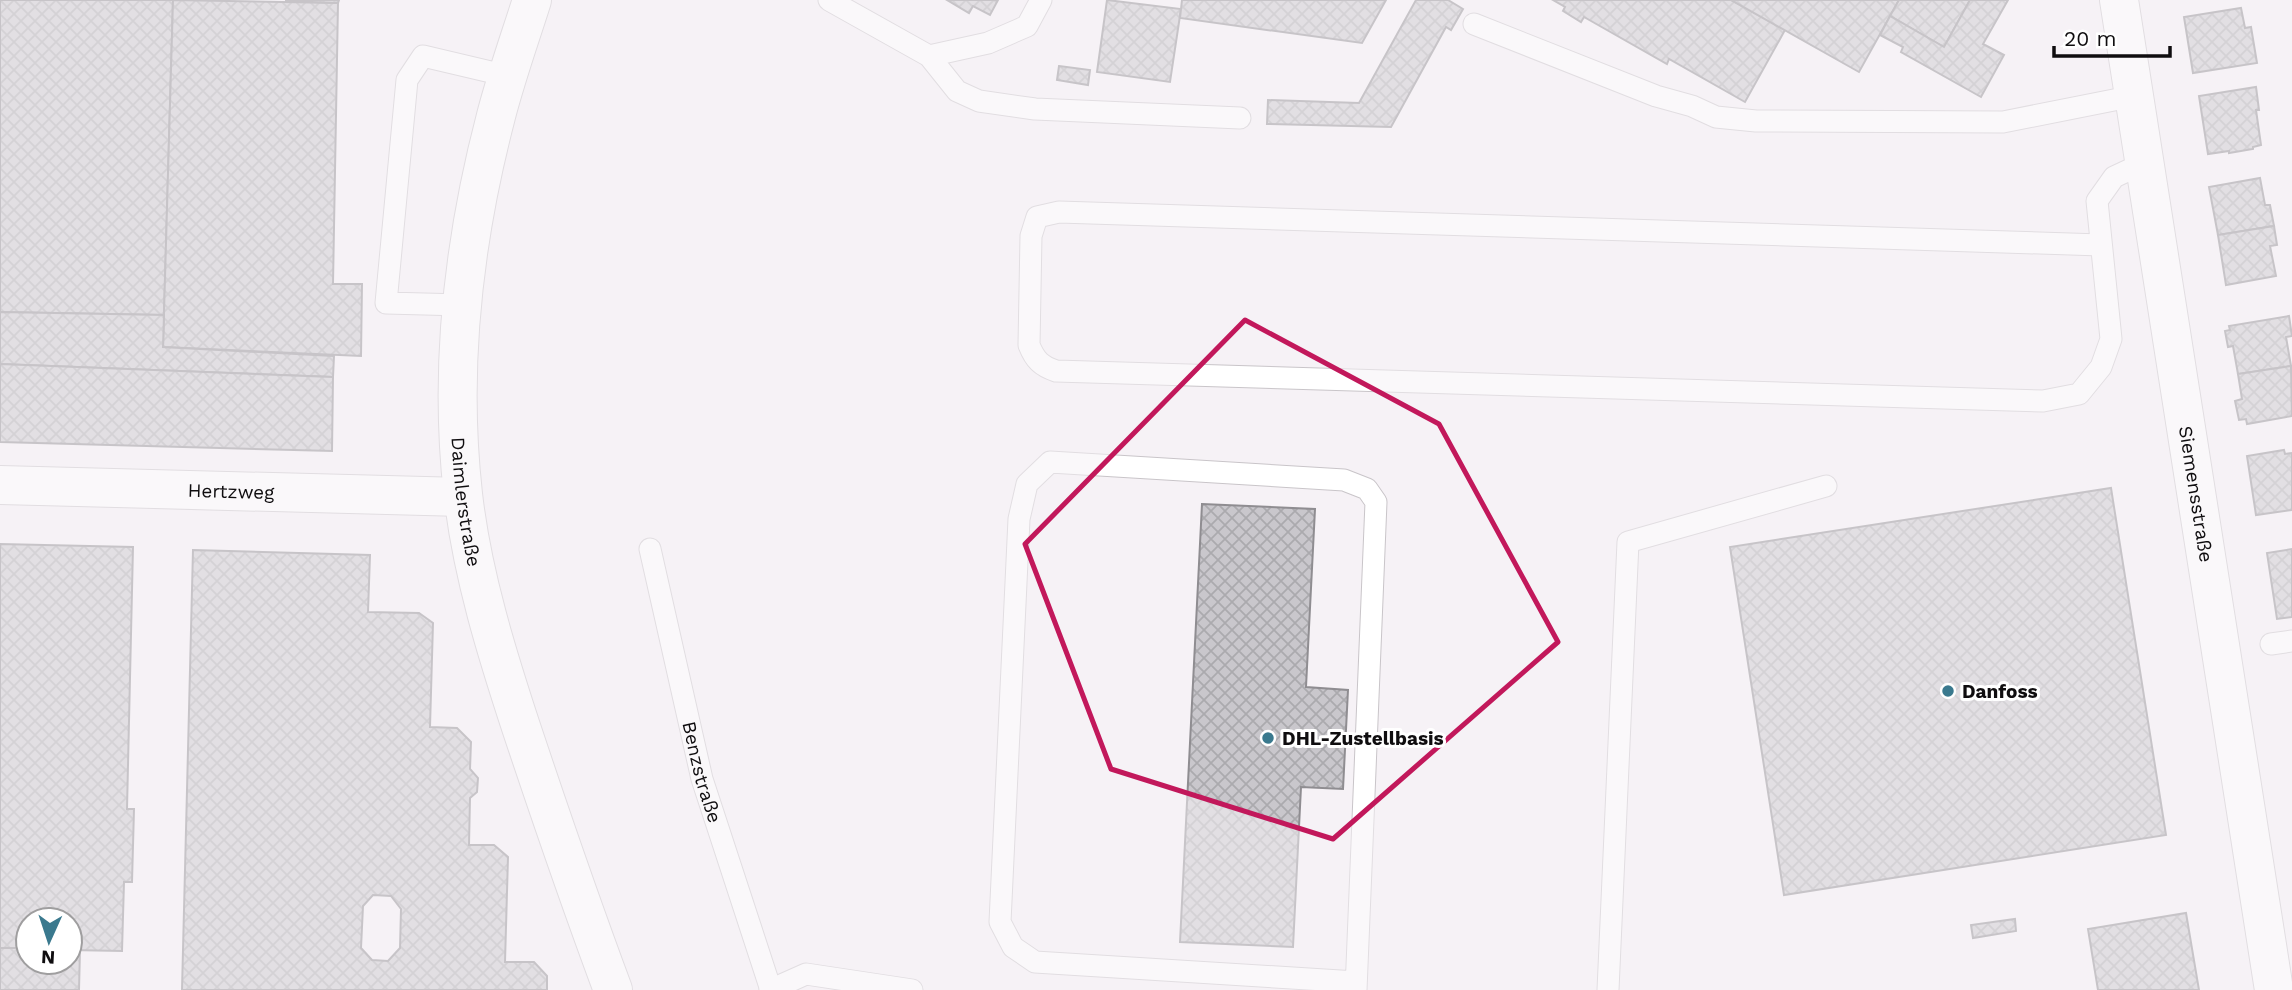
<svg xmlns="http://www.w3.org/2000/svg" width="2292" height="990" font-family="'Work Sans',sans-serif">
<style>
.building{fill:url(#building-cross-hatch);stroke:#8f8d91;stroke-width:2;fill-rule:evenodd}
.lines{fill:none;stroke-linecap:round;stroke-linejoin:round}
.service-casing{stroke:#c9c5c9;stroke-width:23}
.minor-casing{stroke:#c9c5c9;stroke-width:40}
.service{stroke:#fff;stroke-width:21}
.minor{stroke:#fff;stroke-width:38}
.marked{fill:none;stroke:#c2185b;stroke-width:5;stroke-linejoin:round}
.poi-dot{fill:#3a798e;stroke:#fff;stroke-width:2.5}
.labels{text-anchor:middle;stroke-width:6;stroke-linejoin:round;paint-order:stroke}
.street-label{font-size:19px;fill:#0f0d0f;stroke:#fff}
.poi-label{font-size:19px;font-weight:bold;fill:#0f0d0f;stroke:#fff;text-anchor:start}
</style>
<defs>
<pattern id="building-cross-hatch" width="8" height="8" patternUnits="userSpaceOnUse" patternTransform="scale(1.75)"><rect width="8" height="8" fill="#c9c7cc"/><path d="M0 0l8 8M0 8l8-8" fill="none" stroke="#abaaae"/></pattern>
</defs>
<rect width="100%" height="100%" fill="#f6f2f6"/>
<g class="building">
<path d="M0 0H173L164 315 0 312Z"/>
<path d="M173 0 338 3 333 284H362L361 356 163 347Z"/>
<path d="M286 0H339L338 3 286 1Z"/>
<path d="M947 0H998L990 15 973 6 969 13Z"/>
<path d="M1107 0 1181 9 1170 82 1097 72Z"/>
<path d="M1182 0H1386L1362 43 1180 18Z"/>
<path d="M1416 0H1448L1463 9 1451 30 1446 27 1391 127 1267 124 1268 100 1359 103Z"/>
<path d="M1553 0H1731L1785 30 1745 102 1669 59 1667 64 1584 17 1581 22 1563 11 1565 7Z"/>
<path d="M1731 0H1899L1859 72Z"/>
<path d="M1899 0H1970L1944 47 1890 16Z"/>
<path d="M1970 0H2008L1983 44 2004 55 1981 97 1901 52 1903 47 1880 35 1890 16 1944 47Z"/>
<path d="M2241 8 2245 28 2251 27 2257 63 2193 73 2184 17Z"/>
<path d="M1059 66 1090 70 1088 85 1057 80Z"/>
<path d="M2256 87 2259 110H2256L2261 145 2253 147V149L2229 153V151L2208 154 2199 96Z"/>
<path d="M2260 178 2265 205H2270L2274 226 2218 235 2209 187Z"/>
<path d="M2274 226 2277 245 2270 246 2276 276 2226 285 2218 235Z"/>
<path d="M0 312 164 315 163 347 334 356 333 377 0 364Z"/>
<path d="M2289 316 2292 336 2286 337 2291 366 2238 374 2233 346 2228 347 2225 331 2230 330 2229 326Z"/>
<path d="M0 364 333 377 332 451 0 442Z"/>
<path d="M2291 366 2292 416 2247 424 2246 419 2239 420 2235 401 2242 399 2238 374Z"/>
<path d="M2284 450 2285 454 2292 453V510L2256 515 2247 456Z"/>
<path d="M2111 488 2166 835 1784 895 1730 547Z"/>
<path d="M1202 504 1315 509 1306 687 1348 690 1343 789 1301 787 1293 947 1180 942Z"/>
<path d="M0 544 133 547 127 809H134L132 882H124L122 951 70 950V920H28V948H0Z"/>
<path d="M2292 549V617L2277 619 2267 553Z"/>
<path d="M193 550 370 555 368 612 419 613 433 623 430 727 457 728 471 742 470 769 478 778 477 792 470 798 469 845H494L508 857 505 962H534L547 976V990H182ZM373 895 391 896 401 909 400 948 388 961 372 960 361 948 363 906Z"/>
<path d="M2186 913 2199 990H2098L2088 929Z"/>
<path d="M2015 919 2016 931 1973 938 1971 925Z"/>
<path d="M0 948H28V962H70V950H80L79 990H0Z"/>
</g>
<g class="lines">
<defs>
<g id="service">
<path d="M829 0 929 56 957 91 979 101 1035 109 1240 118"/>
<path d="M1474 24 1656 96 1692 106 1716 117 1756 121 2003 122 2134 96"/>
<path d="M929 56 988 43 1027 26 1041 0"/>
<path d="M2101 245 1059 212 1037 217 1031 236 1029 345C1035 360 1041 366 1056 371L2043 401 2079 394 2101 367 2111 339 2097 201 2114 177 2144 163"/>
<path d="M463 305 386 303 407 80 423 56 508 76"/>
<path id="s1" d="M650 549 702 779 771 990"/>
<path d="M2271 644 2292 641"/>
<path d="M770 990 806 974 912 990"/>
<path d="M1356 990 1376 502 1367 489 1344 480 1050 462 1027 484 1019 519 1000 922 1013 947 1035 962 1356 982"/>
<path d="M1608 990 1628 542 1826 486"/>
</g>
<g id="minor">
<path id="s2" d="M532 0C520 38 506 77 496 116 464 238 449 369 463 494 472 574 497 654 522 730 551 817 581 904 613 990"/>
<path id="s3" d="M2119 0 2274 990"/>
<path id="s4" d="M0 485 463 497"/>
</g>
</defs>
<use href="#service" class="service-casing"/>
<use href="#minor" class="minor-casing"/>
<use href="#service" class="service"/>
<use href="#minor" class="minor"/>
</g>
<path d="M0 0H2292V990H0ZM1245 320 1439 424 1558 642 1333 839 1111 769 1025 544Z" fill="#f6f2f6" fill-opacity=".55" fill-rule="evenodd"/>
<path class="marked" d="M1245 320 1439 424 1558 642 1333 839 1111 769 1025 544Z"/>
<g class="poi-dot">
<circle cx="1948" cy="691" r="7"/>
<circle cx="1268" cy="738" r="7"/>
</g>
<g class="labels">
<g class="street-label">
<text dy="7" stroke="none"><textPath href="#s4" startOffset="231">Hertzweg</textPath></text>
<text dy="7" stroke="none"><textPath href="#s3" startOffset="500">Siemensstraße</textPath></text>
<text dy="7" stroke="none"><textPath href="#s2" startOffset="511">Daimlerstraße</textPath></text>
<text dy="7" stroke="none"><textPath href="#s1" startOffset="229">Benzstraße</textPath></text>
</g>
<g class="poi-label">
<text x="1962" y="698">Danfoss</text>
<text x="1282" y="745">DHL-Zustellbasis</text>
</g>
</g>
<g transform="translate(49 941) rotate(183)"><circle r="33" fill="#ffffff" stroke="#9f9e9f" stroke-width="2"/>
<path d="M0-5L12 26L0 18L-12 26Z" fill="#3a798e"/>
<text y="-10" font-size="19" font-weight="bold" text-anchor="middle" fill="#0f0d0f">N</text>
</g>
<path d="M2054 46v10h116v-10" fill="none" stroke="#0f0d0f" stroke-width="3.5"/>
<text x="2064" y="46" font-size="21" fill="#0f0d0f" stroke="#ffffff" stroke-width="5" paint-order="stroke">20 m</text>
</svg>
